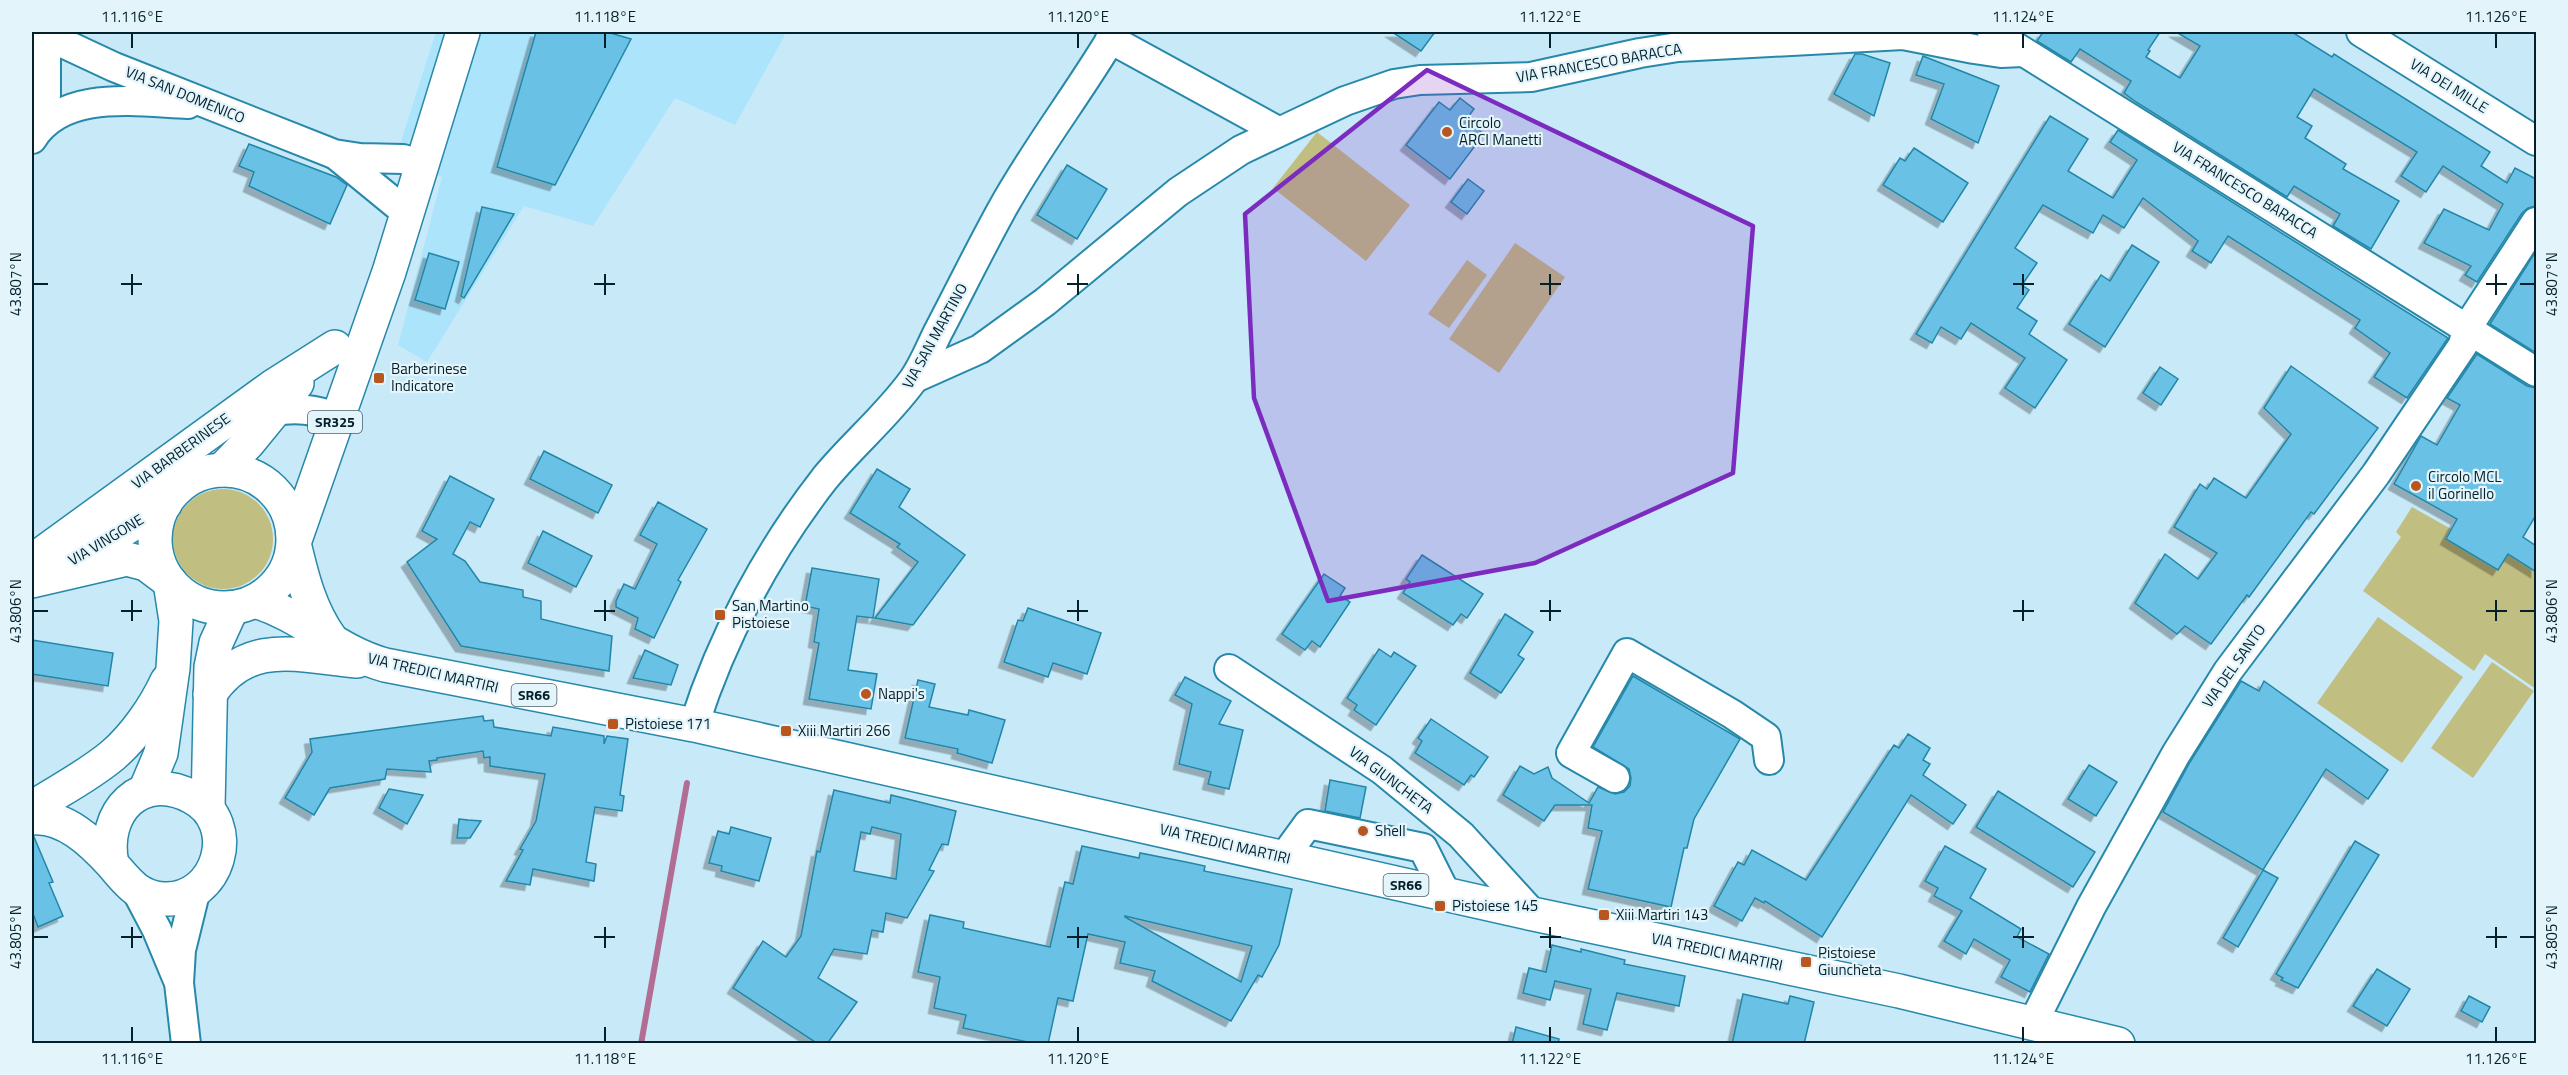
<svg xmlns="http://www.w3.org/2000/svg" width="2568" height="1075" font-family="'Titillium Web',sans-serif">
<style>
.built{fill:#ace4fc}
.green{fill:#c1be82}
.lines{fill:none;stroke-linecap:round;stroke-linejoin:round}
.stream{stroke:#b16d93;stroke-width:6}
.building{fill:#69c2e5;stroke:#2386a7;stroke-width:1.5;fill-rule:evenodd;filter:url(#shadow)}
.minor-casing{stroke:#2789aa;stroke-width:32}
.major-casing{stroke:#2789aa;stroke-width:36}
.minor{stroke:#fff;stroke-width:28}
.major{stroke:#fff;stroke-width:33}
.marked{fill:#7b2cbf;fill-opacity:0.2;stroke:#7b2cbf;stroke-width:4.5;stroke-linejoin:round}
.ticks{fill:none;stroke:#03202b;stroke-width:2}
.poi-dot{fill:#b9551e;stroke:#e3f4fb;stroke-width:2}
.labels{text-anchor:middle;stroke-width:4.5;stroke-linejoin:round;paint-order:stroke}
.shield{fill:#e3f4fb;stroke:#466069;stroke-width:1.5}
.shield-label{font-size:14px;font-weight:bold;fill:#03202b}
.street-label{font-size:15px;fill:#03202b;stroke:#e3f4fb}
.poi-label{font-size:15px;fill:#03202b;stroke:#e3f4fb;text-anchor:start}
.neatline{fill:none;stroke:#03202b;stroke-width:2}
.ticks-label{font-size:15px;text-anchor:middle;fill:#03202b}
</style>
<defs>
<filter id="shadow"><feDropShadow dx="-5.5" dy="5.5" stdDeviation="0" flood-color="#0004"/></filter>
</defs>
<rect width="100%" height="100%" fill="#c8e9f8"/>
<path class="built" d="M436 32H780L785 35 735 125 675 98 593 226 524 206 427 362 398 345 442 177 396 157Z"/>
<g class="green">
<path d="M1317 132 1410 205 1366 261 1273 188Z"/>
<path d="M1515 243 1565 277 1499 373 1449 339Z"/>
<path d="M1467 260 1487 275 1449 328 1428 314Z"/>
<circle cx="223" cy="539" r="50"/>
<path d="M2412 507 2451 529 2446 539 2508 554 2536 572V689L2485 654 2474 671 2363 591 2401 537 2396 532Z"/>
<path d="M2378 617 2463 677 2402 763 2317 703Z"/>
<path d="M2492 662 2534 691 2473 778 2431 748Z"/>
</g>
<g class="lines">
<path class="stream" d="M641 1044 687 783"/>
</g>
<g class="building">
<path d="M536 32H607L631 39 555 185 497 167Z"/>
<path d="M1392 32H1435L1421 51Z"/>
<path d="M2043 32H2160L2148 50 2150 51 2146 57 2180 78 2200 46 2176 32H2292L2332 57 2334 54 2490 152 2481 166 2507 183 2515 168 2536 179V206L2528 208 2522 213 2477 282 2465 275 2471 266 2424 243 2444 209 2489 230 2503 204 2443 166 2426 192 2401 176 2417 152 2314 89 2297 117 2312 126 2305 138 2346 164 2343 169 2399 201 2371 249 2333 226 2340 214 2294 186 2287 197 2136 102 2124 93 2131 81 2080 49 2071 62 2037 41Z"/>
<path d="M1855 54H1862L1890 63 1874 116 1834 94Z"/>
<path d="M1923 56 1999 86 1978 143 1931 119 1944 84 1916 75Z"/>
<path d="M1460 98 1474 109 1466 120 1484 134 1450 179 1406 145 1439 102 1450 110Z"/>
<path d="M2050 116 2088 139 2068 171 2113 198 2137 160 2110 142 2118 130 2448 338 2407 398 2374 377 2390 353 2355 328 2360 320 2228 236 2211 263 2192 251 2198 241 2143 198 2124 228 2103 215 2093 233 2043 205 2015 248 2037 263 2022 285 2029 290 2017 308 2037 321 2029 334 2067 360 2035 408 2005 388 2025 358 1971 323 1961 339 1941 327 1932 343 1916 334Z"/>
<path d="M249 144 336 177 347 185 330 224 249 186 254 172 239 166Z"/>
<path d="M1914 148 1968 183 1943 222 1883 185 1900 158 1905 161Z"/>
<path d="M1067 165 1107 189 1077 239 1037 215Z"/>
<path d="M1468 179 1484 191 1467 214 1451 202Z"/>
<path d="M482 207 514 214 464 298 461 296Z"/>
<path d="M2132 245 2159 262 2105 347 2069 324 2101 275 2110 281Z"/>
<path d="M2536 251V353L2490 324Z"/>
<path d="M429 253 459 262 445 309 415 300Z"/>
<path d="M2477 354 2527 386 2536 388V515L2523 537 2536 546V572L2508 554 2498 570 2446 539 2457 519 2394 484 2421 436 2437 445 2460 405 2447 398Z"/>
<path d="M2291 366 2378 428 2314 514 2311 512 2249 597 2247 595 2211 644 2185 626 2177 634 2135 603 2165 554 2198 579 2217 553 2174 527 2200 484 2207 489 2214 478 2246 498 2291 434 2264 408Z"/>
<path d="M2160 367 2178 379 2161 405 2143 393Z"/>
<path d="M544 451 612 485 598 513 530 479Z"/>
<path d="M877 469 910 489 899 507 965 555 913 625 875 618 918 562 897 547 900 544 850 513Z"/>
<path d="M450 476 494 499 480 527 470 522 453 554 465 561 480 582 523 590V597L541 601V619L612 636 609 671 461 646 407 562 437 539 422 531Z"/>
<path d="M658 502 707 529 678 580 681 582 654 638 635 629 638 618 616 607V601L624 584 635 589 657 544 640 535Z"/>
<path d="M543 531 592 556 576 587 528 563Z"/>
<path d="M1422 555 1483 594 1467 618 1461 614 1453 625 1403 593 1410 582 1406 579Z"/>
<path d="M812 568 879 579 873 618 857 616 848 670 877 674 871 709 809 699 819 643 814 642 819 609 805 606Z"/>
<path d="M1324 574 1345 588 1340 596 1350 602 1320 647 1312 641 1305 650 1282 634Z"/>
<path d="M1028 608 1101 633 1087 674 1053 663 1048 677 1004 662 1018 620 1023 621Z"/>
<path d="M1505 614 1533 632 1518 655 1524 659 1501 693 1470 673Z"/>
<path d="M32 640 113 653 108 686 32 674Z"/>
<path d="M1379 649 1391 657 1394 652 1416 666 1376 725 1354 710 1357 705 1347 698Z"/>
<path d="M645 650 678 665 671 685 633 678Z"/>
<path d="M1633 676 1740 739 1694 819 1687 848H1684L1671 907 1588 889 1602 831 1588 828 1592 805H1555L1544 821 1503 795 1520 766 1534 774 1548 767 1552 778 1589 803 1598 787 1615 794 1624 792 1630 786 1631 778 1629 769 1593 747Z"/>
<path d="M1185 677 1231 701 1219 724 1243 730 1229 789 1208 784 1211 772 1179 764 1192 704 1175 695Z"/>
<path d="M918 680 935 684 929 707 968 715 969 710 1005 720 992 763 957 753 958 749 905 738Z"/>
<path d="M2241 681 2259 691 2264 681 2388 770 2368 799 2326 769 2263 870 2163 812 2190 762Z"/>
<path d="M483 716 484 721 493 720 494 727 551 736 553 727 604 736V744L607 736 628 739 620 795 624 796 622 811 595 807 586 862 596 864 594 881 533 869 530 885 506 881 523 850 520 849 536 821 545 774 490 766V757L484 758 483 751 437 758V760L429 761 431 772 387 769 385 779 330 788 314 815 285 798 312 752 310 739Z"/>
<path d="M1431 719 1488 757 1474 777 1471 775 1464 785 1415 753 1422 741 1418 738Z"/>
<path d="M1908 734 1930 748 1923 760 1930 764 1923 775 1966 805 1953 824 1911 795 1822 937 1765 901 1764 903 1755 898 1742 921 1714 906 1738 862 1744 865 1752 850 1806 880 1894 745 1899 748Z"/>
<path d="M2089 765 2117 782 2096 816 2068 799Z"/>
<path d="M1330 780 1366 787 1360 818 1325 811Z"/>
<path d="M389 789 423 795 407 824 379 808Z"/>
<path d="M834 790 890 803 891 795 956 811 948 845 942 844 929 870 934 871 907 918 886 913 883 932 872 930 867 954 834 949 818 978 857 1002 827 1044H818L733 988 763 941 786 957 801 936 817 851 820 852ZM872 827 901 834 896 879 854 871 861 832 870 834Z"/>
<path d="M1998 791 2095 852 2073 887 1976 827Z"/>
<path d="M459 819 468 820 481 821 470 838H457Z"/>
<path d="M731 827 771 838 759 881 721 871 722 866 709 863 718 831 729 834Z"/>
<path d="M32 837H34L53 882 49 883 63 916 38 927 32 911Z"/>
<path d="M2355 841 2379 855 2298 988 2281 980 2283 978 2276 974Z"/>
<path d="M1082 846 1139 858 1140 853 1186 862 1205 866 1204 871 1292 889 1279 945 1262 977 1258 975 1231 1021 1152 981 1155 971 1120 963 1125 942 1088 934 1073 1001 1058 998 1048 1044H1037L963 1028 966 1015 934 1008 940 977 918 972 930 915 964 922 963 928 1050 947 1065 882 1073 884ZM1125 916 1252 946 1241 982 1125 917Z"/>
<path d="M1945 846 1986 869 1970 898 2021 929 2017 937 2049 954 2030 992 2001 977 2010 960 1974 939 1966 954 1944 941 1962 911 1934 896 1938 888 1925 881Z"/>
<path d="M2263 870 2278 878 2238 947 2223 938Z"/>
<path d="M1552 945 1581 952V949L1625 960 1624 964 1685 976 1679 1006 1617 993 1607 1030 1583 1024 1591 989 1555 981 1550 1000 1523 993 1529 968 1546 972Z"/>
<path d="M2377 969 2410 989 2387 1026 2353 1006Z"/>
<path d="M1743 994 1788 1004 1790 996 1814 1002 1804 1044H1732Z"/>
<path d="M2469 996 2490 1007 2482 1022 2461 1011Z"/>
<path d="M1516 1027 1559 1039 1558 1044H1512Z"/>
</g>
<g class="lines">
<defs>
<g id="minor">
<path d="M39 32 114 67 334 154 360 158 403 159 423 165"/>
<path d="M1992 32 2536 372"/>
<path d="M2361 32 2536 141"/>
<path d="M1110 39 1278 131"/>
<path d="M36 132 46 95V36"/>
<path d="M32 139C63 89 137 102 188 104"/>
<path d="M336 155 408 214"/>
<path d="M915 378 980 349 1045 302 1178 192 1241 150 1345 101 1394 84 1420 80 1531 77 1640 53 1678 47 1903 35 1974 49 2001 53 2023 52"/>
<path d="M272 412C293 407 317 409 336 418"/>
<path d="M1229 669 1382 770 1461 835 1533 914"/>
<path d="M694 725C722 637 768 551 825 478 853 444 887 416 913 380 923 366 930 348 938 332 959 292 979 251 1001 211 1035 149 1079 93 1115 32"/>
<path d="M1615 778 1571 753 1627 653 1732 714 1766 737 1769 760"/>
<path d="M1284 857 1308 824 1423 848 1446 894"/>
<path d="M136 890 157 930 177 978"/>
<path d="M2033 1023 2091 907 2176 754 2228 671 2376 474 2463 345 2467 328 2536 222"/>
<path d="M186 1044 179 983 181 950 196 889"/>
</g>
<g id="major">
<circle cx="224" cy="539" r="69"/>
<path d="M222 470 248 443 297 383"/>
<path d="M294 543 389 272 463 32"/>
<path d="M294 543C302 577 310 610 331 639"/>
<path d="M74 560 165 504"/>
<path d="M32 561 272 387 335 347"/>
<path d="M32 581 127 559 146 564 170 582"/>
<path d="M255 601C304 616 335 651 385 665L694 725 1533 914 1899 991 2118 1044"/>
<path d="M210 694C247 637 300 656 357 661"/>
<path d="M145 791 161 753 173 668 176 621 170 582"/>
<path d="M32 808C58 791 88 776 113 755 135 736 155 707 167 681"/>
<path d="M208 808 211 667 216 643 232 608"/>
<path d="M32 818C64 815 92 842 112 864 127 881 137 897 163 899 219 902 242 823 192 797 141 770 101 812 112 864"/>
</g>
</defs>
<use href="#minor" class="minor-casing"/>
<use href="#major" class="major-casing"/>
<use href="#minor" class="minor"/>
<use href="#major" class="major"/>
</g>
<path class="marked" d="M1427 70 1753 226 1733 473 1535 563 1328 601 1254 398 1245 214Z"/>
<path class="ticks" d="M132 33V48M605 33V48M1078 33V48M1550 33V48M2023 33V48M2496 33V48M132 274V295M605 274V295M1078 274V295M1550 274V295M2023 274V295M2496 274V295M33 284H48M121 284H142M594 284H615M1067 284H1088M1540 284H1561M2013 284H2034M2486 284H2507M2520 284H2535M132 600V621M605 600V621M1078 600V621M1550 600V621M2023 600V621M2496 600V621M33 611H48M121 611H142M594 611H615M1067 611H1088M1540 611H1561M2013 611H2034M2486 611H2507M2520 611H2535M132 927V948M605 927V948M1078 927V948M1550 927V948M2023 927V948M2496 927V948M33 937H48M121 937H142M594 937H615M1067 937H1088M1540 937H1561M2013 937H2034M2486 937H2507M2520 937H2535M132 1027V1042M605 1027V1042M1078 1027V1042M1550 1027V1042M2023 1027V1042M2496 1027V1042"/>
<g class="poi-dot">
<circle cx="1447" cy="132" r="6"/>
<rect x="373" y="372" width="12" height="12" rx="3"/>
<circle cx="2416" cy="486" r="6"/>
<rect x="714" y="609" width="12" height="12" rx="3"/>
<circle cx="866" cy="694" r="6"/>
<rect x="607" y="718" width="12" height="12" rx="3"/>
<rect x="780" y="725" width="12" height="12" rx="3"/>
<circle cx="1363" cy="831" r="6"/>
<rect x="1434" y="900" width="12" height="12" rx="3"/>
<rect x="1598" y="909" width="12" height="12" rx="3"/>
<rect x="1800" y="956" width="12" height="12" rx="3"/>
</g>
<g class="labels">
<g class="shield">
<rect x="308" y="411" width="54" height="22" rx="4.5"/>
<rect x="511.5" y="684" width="45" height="22" rx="4.5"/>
<rect x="1383.5" y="874" width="45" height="22" rx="4.5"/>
</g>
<g class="shield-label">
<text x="335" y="427">SR325</text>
<text x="534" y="700">SR66</text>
<text x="1406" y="890">SR66</text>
</g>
<g class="street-label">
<text transform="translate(1599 63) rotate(-10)" y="5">VIA FRANCESCO BARACCA</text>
<text transform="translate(2449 86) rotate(32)" y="5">VIA DEI MILLE</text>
<text transform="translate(185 95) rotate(22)" y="5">VIA SAN DOMENICO</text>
<text transform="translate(2245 190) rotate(32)" y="5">VIA FRANCESCO BARACCA</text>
<text transform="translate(935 336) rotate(-61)" y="5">VIA SAN MARTINO</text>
<text transform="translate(181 451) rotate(-36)" y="5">VIA BARBERINESE</text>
<text transform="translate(106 540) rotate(-31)" y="5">VIA VINGONE</text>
<text transform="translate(2234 666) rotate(-55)" y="5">VIA DEL SANTO</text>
<text transform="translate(433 673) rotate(13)" y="5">VIA TREDICI MARTIRI</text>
<text transform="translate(1391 780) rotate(37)" y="5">VIA GIUNCHETA</text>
<text transform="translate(1225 844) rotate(13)" y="5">VIA TREDICI MARTIRI</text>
<text transform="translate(1717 952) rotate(12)" y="5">VIA TREDICI MARTIRI</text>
</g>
<g class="poi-label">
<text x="1459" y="128">Circolo<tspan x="1459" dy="17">ARCI Manetti</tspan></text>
<text x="391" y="374">Barberinese<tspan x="391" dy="17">Indicatore</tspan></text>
<text x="2428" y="482">Circolo MCL<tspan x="2428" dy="17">il Gorinello</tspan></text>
<text x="732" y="611">San Martino<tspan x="732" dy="17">Pistoiese</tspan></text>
<text x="878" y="699">Nappi's</text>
<text x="625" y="729">Pistoiese 171</text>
<text x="798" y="736">Xiii Martiri 266</text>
<text x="1375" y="836">Shell</text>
<text x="1452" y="911">Pistoiese 145</text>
<text x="1616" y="920">Xiii Martiri 143</text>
<text x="1818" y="958">Pistoiese<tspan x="1818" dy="17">Giuncheta</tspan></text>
</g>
</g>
<rect width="2568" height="1075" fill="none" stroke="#e3f4fb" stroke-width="66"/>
<rect x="33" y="33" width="2502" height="1009" class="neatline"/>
<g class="ticks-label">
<text x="132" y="22">11.116°E</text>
<text x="605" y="22">11.118°E</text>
<text x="1078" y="22">11.120°E</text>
<text x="1550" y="22">11.122°E</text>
<text x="2023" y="22">11.124°E</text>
<text x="2496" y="22">11.126°E</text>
<text transform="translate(16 284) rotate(-90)" y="5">43.807°N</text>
<text transform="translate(2552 284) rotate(-90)" y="5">43.807°N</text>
<text transform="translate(16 611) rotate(-90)" y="5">43.806°N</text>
<text transform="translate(2552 611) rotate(-90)" y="5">43.806°N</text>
<text transform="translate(16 937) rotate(-90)" y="5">43.805°N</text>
<text transform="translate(2552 937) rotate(-90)" y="5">43.805°N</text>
<text x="132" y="1064">11.116°E</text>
<text x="605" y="1064">11.118°E</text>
<text x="1078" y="1064">11.120°E</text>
<text x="1550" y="1064">11.122°E</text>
<text x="2023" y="1064">11.124°E</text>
<text x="2496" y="1064">11.126°E</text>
</g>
</svg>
